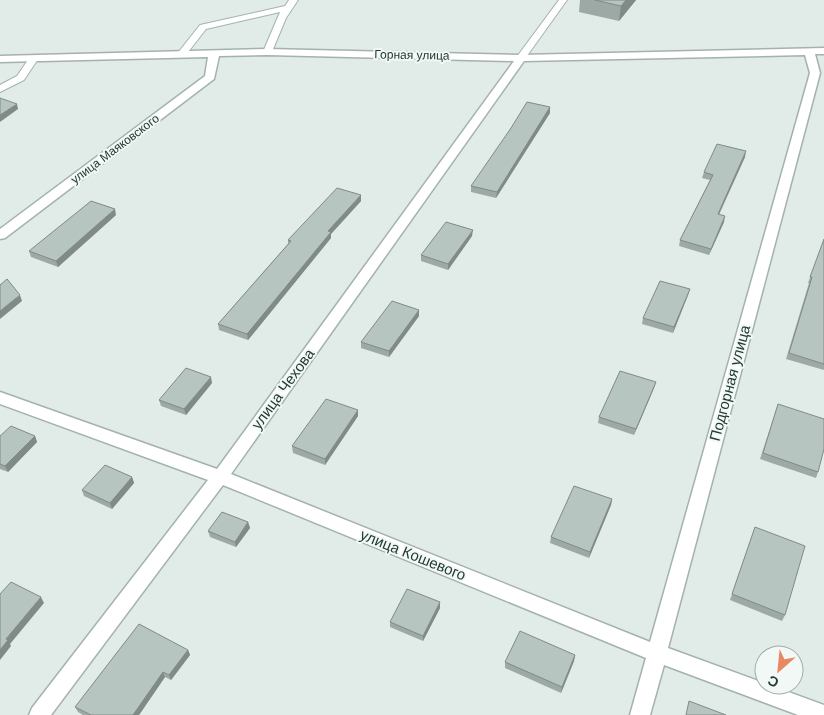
<svg xmlns="http://www.w3.org/2000/svg" width="824" height="715" font-family="Arial,sans-serif">
<style>
.lines{fill:none;stroke-linecap:round;stroke-linejoin:round}
.lane-casing{stroke:#a4b2ae;stroke-width:2}
.street-casing{stroke:#a4b2ae;stroke-width:3}
.lane{fill:#fff;fill-rule:evenodd}
.street{fill:#fff;fill-rule:evenodd}
.wall{fill:#9da9a5}
.shaded-wall{fill:#808a86}
.building{fill:#b7c5c0;stroke:#808a86}
.labels{text-anchor:middle;stroke-width:4;stroke-linejoin:round;paint-order:stroke}
.far-street-label{font-size:12px;fill:#233a35;stroke:#f1f8f5}
.street-label{font-size:15px;fill:#233a35;stroke:#f1f8f5}
</style>
<rect width="100%" height="100%" fill="#e1ebe7"/>
<g class="lines">
<defs>
<g id="lane">
<path d="M289 0H298L286 18 271 54 263 52 280 12 206 29 185 56 177 54 200 25 285 6Z"/>
<path d="M559 0H567L524 60H518L516 58Z"/>
<path d="M30 57 38 59 24 80 0 92V85L17 76Z"/>
</g>
<path id="street" d="M824 48V54H815L820 73 668 648 824 705V715H798L664 665 650 715H630L646 658 223 485 51 715H29L32 708 208 480 0 404V392L217 469 514 61 268 55 219 56 214 79 5 238 0 239V229L205 76 208 57 0 62V56L268 49 521 55ZM805 55 810 73 650 642 231 474 524 61Z"/>
</defs>
<use href="#lane" class="lane-casing"/>
<use href="#street" class="street-casing"/>
<use href="#lane" class="lane"/>
<use href="#street" class="street"/>
</g>
<g class="wall">
<path d="M580 0H636L619 21 579 12Z"/>
<path d="M550 107V113L496 198 471 192V186Z"/>
<path d="M745 157 719 215 724 222 709 255 679 246 680 240 710 180 702 178 704 172Z"/>
<path d="M361 195V201L331 234V238L248 340 219 330 218 324 288 244V240Z"/>
<path d="M116 215 58 267 31 257 29 251Z"/>
<path d="M472 236 448 270 421 261V255Z"/>
<path d="M824 239V370L786 359 809 283H808Z"/>
<path d="M690 289 688 295 673 333 642 324 643 318Z"/>
<path d="M419 310V316L389 357 361 348V342Z"/>
<path d="M656 382 654 388 634 435 598 423 599 417Z"/>
<path d="M212 383 186 415 161 406 159 400Z"/>
<path d="M778 404 818 472 816 478 760 459Z"/>
<path d="M358 410V416L325 465 293 453 292 446Z"/>
<path d="M0 436H35L37 442 8 472 0 469Z"/>
<path d="M132 477 134 483 112 509 84 496 82 490Z"/>
<path d="M612 499 611 505 589 558 550 543 551 537Z"/>
<path d="M248 522 250 528 236 547 210 537 208 531Z"/>
<path d="M755 527 785 615 782 621 730 600Z"/>
<path d="M440 602V608L423 641 390 627V622Z"/>
<path d="M188 650 190 655 171 680 165 677 139 715H83L78 712 75 707Z"/>
<path d="M575 655 574 661 561 693 505 668V662Z"/>
</g>
<g class="shaded-wall">
<path d="M626 0H636L619 21 621 6Z"/>
<path d="M17 104 18 109 0 122V115Z"/>
<path d="M550 107V113L496 198 497 192Z"/>
<path d="M746 151 745 157 716 220 718 214Z"/>
<path d="M361 195V201L331 234V238L248 340 247 334 328 231Z"/>
<path d="M115 209 116 215 58 267 56 261Z"/>
<path d="M725 216 724 222 709 255 711 249Z"/>
<path d="M473 230 472 236 448 270V264Z"/>
<path d="M690 289 688 295 673 333 674 327Z"/>
<path d="M20 295 22 301 0 319V311Z"/>
<path d="M419 310V316L389 357V351Z"/>
<path d="M211 377 212 383 186 415 184 409Z"/>
<path d="M656 382 654 388 634 435 636 429Z"/>
<path d="M358 410V416L325 465V459Z"/>
<path d="M35 436 37 442 8 472 5 466Z"/>
<path d="M132 477 134 483 112 509 110 503Z"/>
<path d="M612 499 611 505 589 558 590 552Z"/>
<path d="M248 522 250 528 236 547 235 542Z"/>
<path d="M41 597 44 603 10 644 11 646 0 660V650L6 639Z"/>
<path d="M440 602V608L423 641V636Z"/>
<path d="M188 650 190 655 171 680 169 675Z"/>
<path d="M575 655 574 661 561 693 562 687Z"/>
<path d="M163 672 165 677 139 715H133Z"/>
</g>
<g class="building">
<path d="M595 0H626L621 6Z"/>
<path d="M0 98 17 104 0 115Z"/>
<path d="M527 102 550 107 497 192 471 186 511 128Z"/>
<path d="M717 144 746 151 718 214 725 216 711 249 680 240 713 175 704 172Z"/>
<path d="M337 188 361 195 328 231 331 232 247 334 218 324 291 241 288 240Z"/>
<path d="M91 201 115 209 56 261 29 251Z"/>
<path d="M446 222 473 230 448 264 421 255Z"/>
<path d="M824 239V364L789 353 812 277H810Z"/>
<path d="M7 279 20 295 0 311V285Z"/>
<path d="M660 281 690 289 674 327 643 318Z"/>
<path d="M392 301 419 310 389 351 361 342Z"/>
<path d="M186 368 211 377 184 409 159 400Z"/>
<path d="M620 371 656 382 636 429 599 417Z"/>
<path d="M326 399 358 410 325 459 292 446Z"/>
<path d="M778 404 824 419V449L818 472 763 453Z"/>
<path d="M11 426 35 436 5 466 0 464V436Z"/>
<path d="M105 465 132 477 110 503 82 490Z"/>
<path d="M574 486 612 499 590 552 551 537Z"/>
<path d="M222 512 248 522 235 542 208 531Z"/>
<path d="M755 527 805 546 785 615 732 594Z"/>
<path d="M11 582 41 597 6 639 8 640 0 650V594Z"/>
<path d="M407 589 440 602 423 636 390 622Z"/>
<path d="M139 624 188 650 169 675 163 672 133 715H91L75 707Z"/>
<path d="M520 631 575 655 562 687 505 662Z"/>
<path d="M689 701 726 715H686Z"/>
</g>
<g class="labels">
<g class="far-street-label">
<text transform="translate(412 55) rotate(1)" y="4">Горная улица</text>
<text transform="translate(115 149) rotate(-37)" y="4">улица Маяковского</text>
</g>
<g class="street-label">
<text transform="translate(730 383) rotate(-75)" y="5">Подгорная улица</text>
<text transform="translate(283 389) rotate(-54)" y="5">улица Чехова</text>
<text transform="translate(413 555) rotate(22)" y="5">улица Кошевого</text>
</g>
</g>
<g transform="translate(779 670) rotate(207)"><circle r="24" fill="#f1f8f5" stroke="#9faca8"/>
<path d="M0-4L9 19L0 12L-9 19Z" fill="#e98961"/>
<text y="-8" font-size="14" font-weight="bold" text-anchor="middle" fill="#233a35">С</text>
</g>
</svg>
